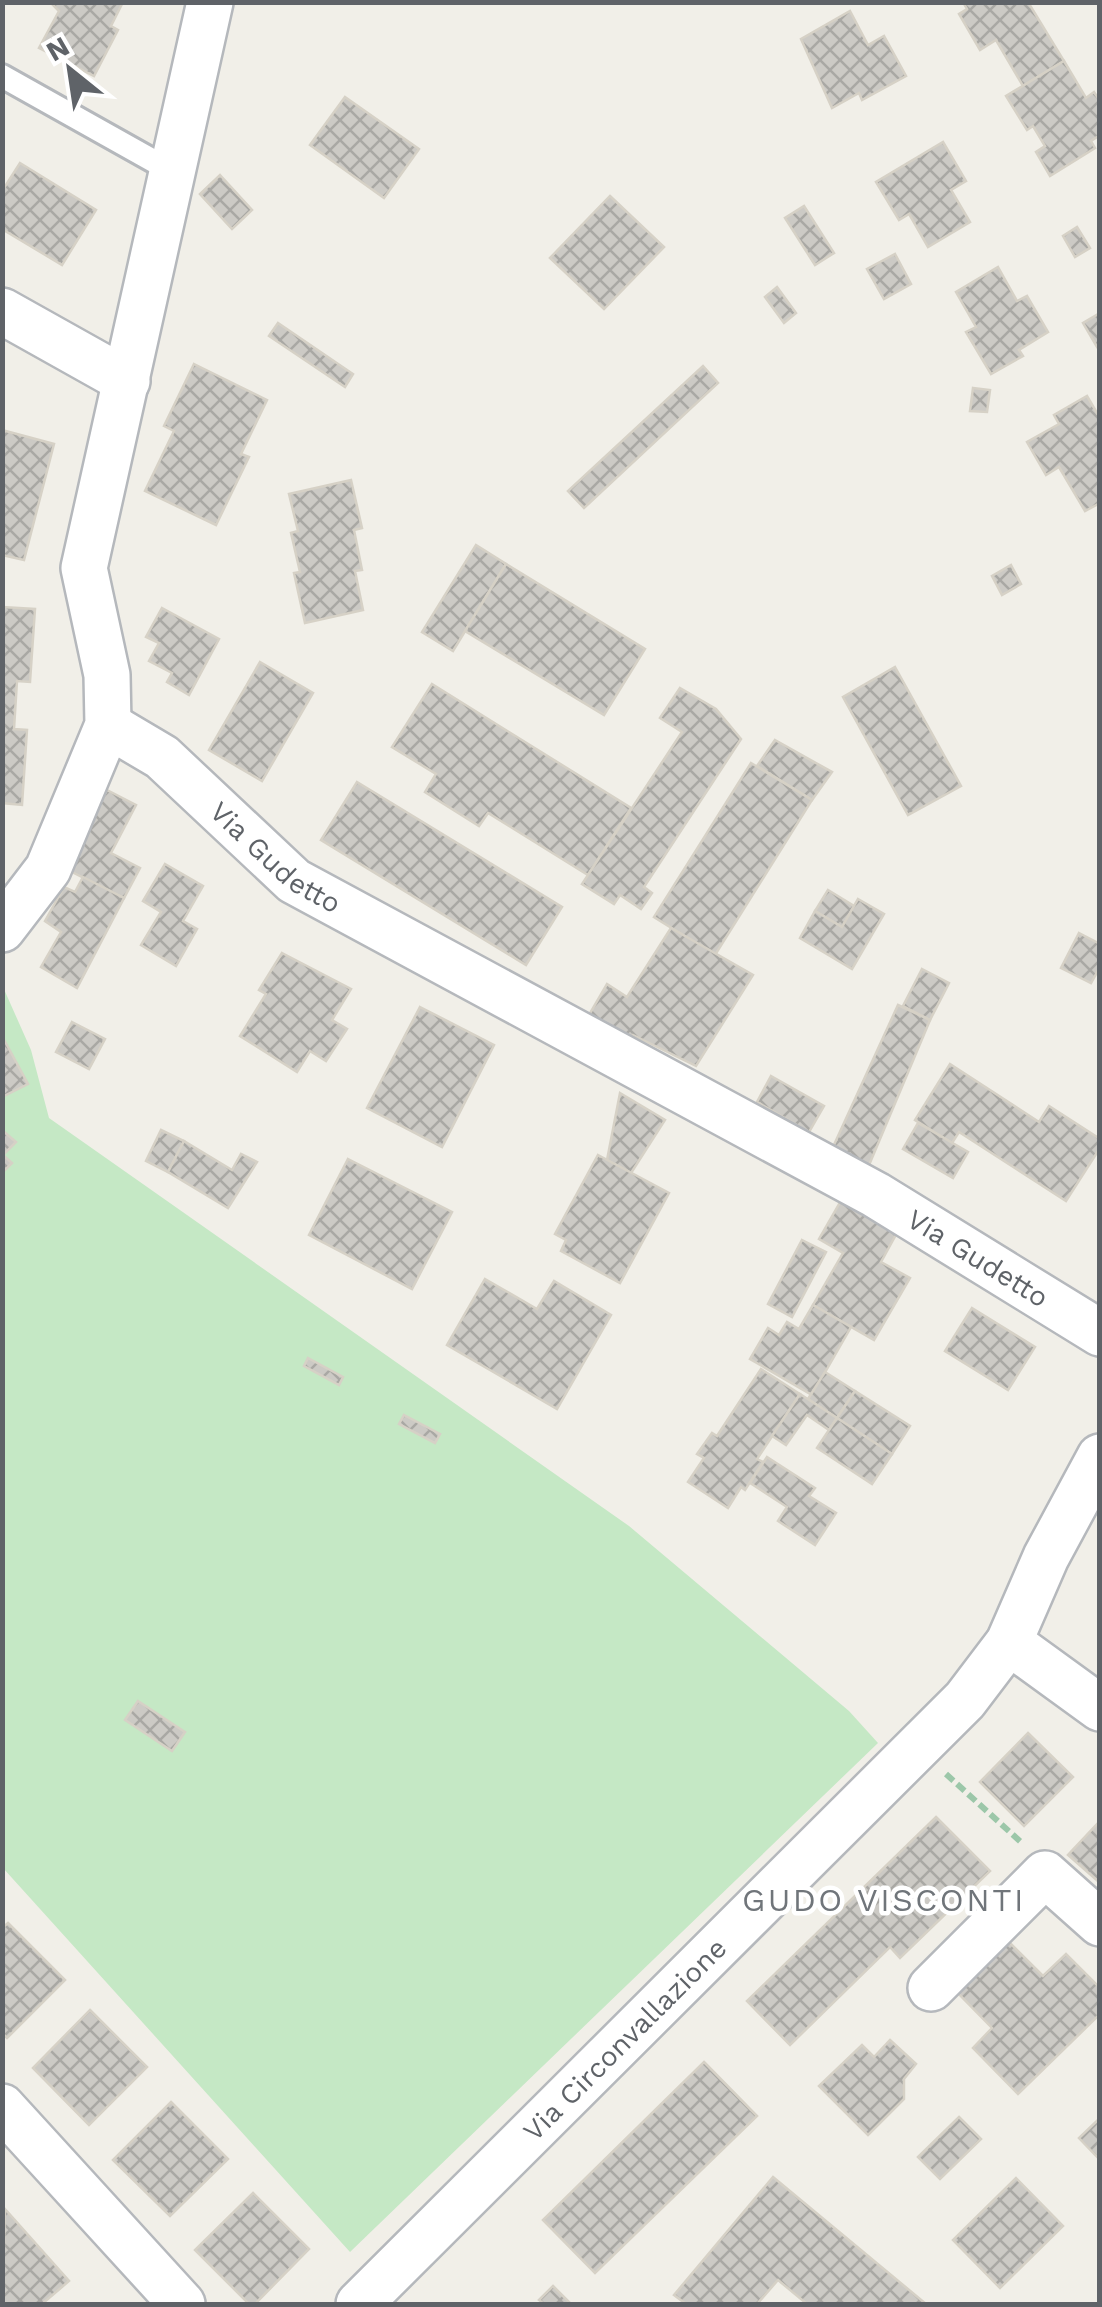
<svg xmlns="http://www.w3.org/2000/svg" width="1102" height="2307" font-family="'Work Sans',sans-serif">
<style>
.pitch{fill:#c5e8c5}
.building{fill:url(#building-cross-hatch);stroke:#d6d1c6;stroke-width:2.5}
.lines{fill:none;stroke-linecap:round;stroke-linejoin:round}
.service-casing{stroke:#b5b8bc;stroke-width:28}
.minor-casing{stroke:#b5b8bc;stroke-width:50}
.path{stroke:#9cc7a9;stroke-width:6;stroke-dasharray:10 5;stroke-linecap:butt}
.service{stroke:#fff;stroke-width:22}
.minor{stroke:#fff;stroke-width:45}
.labels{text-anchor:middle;stroke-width:9;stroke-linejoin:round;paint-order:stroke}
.street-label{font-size:28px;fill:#5f6368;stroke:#fff}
.quarter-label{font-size:32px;letter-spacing:2.5px;fill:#70757a;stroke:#fff}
</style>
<defs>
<pattern id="building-cross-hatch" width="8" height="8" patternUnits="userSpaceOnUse" patternTransform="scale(2.5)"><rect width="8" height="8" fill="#cccac5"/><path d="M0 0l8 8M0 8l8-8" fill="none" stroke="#a9a8a4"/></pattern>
</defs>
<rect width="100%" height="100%" fill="#f1efe8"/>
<path class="pitch" d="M3 987 31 1050 49 1118 629 1526 849 1711 878 1743 350 2252 3 1868Z"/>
<g class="building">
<path d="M50 2H123L111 26 118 30 94 76 39 48 59 11Z"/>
<path d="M963 2H1028L1064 61 1023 86 996 40 980 50 959 14 967 9Z"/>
<path d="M850 11 868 45 884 36 906 76 862 100 859 93 832 108 801 39Z"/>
<path d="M1064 61 1086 98 1094 92 1100 101V135L1091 141 1095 148 1050 176 1036 152 1045 146 1033 126 1027 130 1006 96Z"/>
<path d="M345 97 419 149 384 198 310 145Z"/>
<path d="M943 142 966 181 951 190 970 222 928 247 909 214 899 220 876 182Z"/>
<path d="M20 163 96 210 62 265 2 229V191Z"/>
<path d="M220 175 252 210 232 229 200 194Z"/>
<path d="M610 196 664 247 604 309 550 258Z"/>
<path d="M804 206 834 253 815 265 785 218Z"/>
<path d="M1077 227 1090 248 1075 257 1063 236Z"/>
<path d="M895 254 911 284 884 299 867 269Z"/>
<path d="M998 267 1017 301 1027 296 1048 332 1019 350 1023 356 991 374 966 332 976 327 956 292Z"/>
<path d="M777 287 796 313 784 323 765 297Z"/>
<path d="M1100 313V345L1097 347 1083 323Z"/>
<path d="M278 323 353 374 345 387 269 336Z"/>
<path d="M194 364 267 400 241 454 249 457 216 525 145 491 174 431 164 426Z"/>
<path d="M703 366 718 383 584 508 568 491Z"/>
<path d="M973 388 990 390 987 412 970 411Z"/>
<path d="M1087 396 1100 418V503L1085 511 1059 467 1046 475 1027 442 1059 424 1054 415Z"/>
<path d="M2 430 54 444 24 560 2 555Z"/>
<path d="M351 480 362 528 354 530 362 570 355 571 363 610 305 623 294 573 300 572 291 533 298 531 289 494Z"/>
<path d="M476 545 506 564 453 651 422 632Z"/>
<path d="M506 564 645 649 604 715 465 631Z"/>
<path d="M1011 565 1021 584 1002 595 992 576Z"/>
<path d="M2 607 35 609 30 682 17 681 14 729 27 730 22 805 2 803Z"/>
<path d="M162 608 219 639 189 695 167 682 172 673 149 661 159 643 146 637Z"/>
<path d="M260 662 313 693 262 781 209 750Z"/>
<path d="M895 667 961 786 908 815 843 697Z"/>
<path d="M432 684 631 808 588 875 488 813 479 826 425 792 436 774 392 747Z"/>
<path d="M680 688 716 709 741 739 644 887 652 893 641 909 620 895 614 904 582 884 682 732 660 718Z"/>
<path d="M775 740 832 772 812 800 757 766Z"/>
<path d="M751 763 812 800 715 955 654 917Z"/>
<path d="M357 782 562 907 526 965 321 840Z"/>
<path d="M107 790 136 805 111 853 140 868 124 898 66 869Z"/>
<path d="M165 864 203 886 183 921 197 929 176 966 141 945 161 912 143 901Z"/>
<path d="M83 877 124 898 77 988 41 967 61 932 45 921 64 887 75 892Z"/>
<path d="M828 890 854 906 842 927 815 911Z"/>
<path d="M858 899 884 914 852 969 800 938 815 911 842 927Z"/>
<path d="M671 928 753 975 696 1066 633 1035 623 1050 582 1027 607 984 627 997Z"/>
<path d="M1079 933 1100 944V967L1091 983 1061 968Z"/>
<path d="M282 953 351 989 332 1020 347 1029 326 1061 310 1051 297 1072 240 1036 266 994 259 990Z"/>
<path d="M922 969 949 983 930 1020 903 1006Z"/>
<path d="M898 1005 930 1020 864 1177 828 1158Z"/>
<path d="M420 1007 494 1045 442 1147 367 1108Z"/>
<path d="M72 1022 105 1039 89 1069 56 1052Z"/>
<path d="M2 1036 28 1084 2 1097Z"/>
<path d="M950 1064 1039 1122 1049 1106 1100 1139V1148L1066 1201 959 1132 952 1143 915 1120Z"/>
<path d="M771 1076 824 1106 809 1132 757 1102Z"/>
<path d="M620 1093 665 1120 631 1173 607 1160Z"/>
<path d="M918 1123 968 1152 953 1178 903 1149Z"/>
<path d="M2 1130 16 1142 3 1155 12 1163 2 1173Z"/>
<path d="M161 1130 184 1141 168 1172 146 1161Z"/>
<path d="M184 1141 232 1170 241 1154 257 1162 228 1208 168 1172Z"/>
<path d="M598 1155 669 1193 620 1283 561 1251 566 1240 555 1234Z"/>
<path d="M348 1159 452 1212 412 1289 309 1235Z"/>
<path d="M842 1199 898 1231 881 1262 910 1278 874 1340 813 1305 843 1253 819 1239Z"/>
<path d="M802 1240 826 1252 792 1317 768 1304Z"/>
<path d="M485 1279 537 1309 554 1281 611 1315 557 1409 447 1345Z"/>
<path d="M813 1305 851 1327 812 1395 750 1359 768 1328 779 1335 787 1322 799 1329Z"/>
<path d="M972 1308 1035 1347 1008 1390 945 1351Z"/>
<path d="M308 1358 343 1377 339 1385 304 1366Z"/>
<path d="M761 1369 800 1394 757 1459 763 1462 745 1490 741 1487 728 1508 688 1482 704 1458 697 1454 712 1433 717 1436Z"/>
<path d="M825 1372 855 1391 837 1418 808 1399Z"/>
<path d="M855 1391 910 1426 892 1454 837 1418Z"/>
<path d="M800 1394 837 1418 829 1430 807 1415 786 1445 772 1436Z"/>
<path d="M404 1415 440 1434 435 1443 399 1424Z"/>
<path d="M837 1418 892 1454 872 1484 817 1448Z"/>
<path d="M767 1457 815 1488 809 1496 836 1513 815 1545 778 1521 787 1507 750 1483Z"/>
<path d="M138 1701 185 1732 172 1751 125 1720Z"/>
<path d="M1028 1733 1073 1777 1024 1826 980 1782Z"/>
<path d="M936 1817 990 1871 900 1958 890 1947 790 2045 747 2001Z"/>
<path d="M1100 1821V1883L1068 1855Z"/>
<path d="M8 1923 65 1980 7 2038 2 2033V1928Z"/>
<path d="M1002 1935 1043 1976 1066 1954 1100 1988V2014L1018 2094 973 2048 992 2028 951 1986Z"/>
<path d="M90 2010 147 2067 89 2125 33 2068Z"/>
<path d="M890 2040 916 2064 904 2079V2099L868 2135 819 2086 862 2045 874 2057Z"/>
<path d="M704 2062 757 2116 595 2273 543 2220Z"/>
<path d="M171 2102 228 2159 170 2216 113 2160Z"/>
<path d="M959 2117 981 2139 940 2179 918 2157Z"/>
<path d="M1100 2118V2160L1079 2138Z"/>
<path d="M773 2177 926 2304H807L778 2280 757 2304H686L674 2295Z"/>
<path d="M1016 2178 1063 2226 1000 2288 953 2240Z"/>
<path d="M253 2193 309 2249 255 2304H249L195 2250Z"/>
<path d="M5 2209 69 2281 42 2304H2Z"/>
<path d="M553 2286 571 2304H544L539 2300Z"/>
</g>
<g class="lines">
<defs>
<path id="service" d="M2 76 175 173"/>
<g id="minor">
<path d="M2 311 127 381"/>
<path id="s1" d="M108 725 162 757 294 881 876 1195 1100 1333"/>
<path d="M2 929 48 869 108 725 107 675 84 568 210 2"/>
<path d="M1009 1642 1100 1708"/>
<path d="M931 1988 1045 1874 1100 1923"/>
<path d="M2 2107 182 2304"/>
<path id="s2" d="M359 2304 965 1700 1009 1642 1046 1557 1100 1457"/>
</g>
</defs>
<use href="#service" class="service-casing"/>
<use href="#minor" class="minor-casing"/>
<path class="path" d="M946 1774 1022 1843"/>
<use href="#service" class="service"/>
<use href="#minor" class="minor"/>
</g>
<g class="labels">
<g class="street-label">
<text dy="10" stroke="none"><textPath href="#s1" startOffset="215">Via Gudetto</textPath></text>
<text dy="10" stroke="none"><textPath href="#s1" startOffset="1025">Via Gudetto</textPath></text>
<text dy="10" stroke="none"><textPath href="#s2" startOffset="375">Via Circonvallazione</textPath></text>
</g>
<g class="quarter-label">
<text x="884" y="1911">GUDO VISCONTI</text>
</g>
</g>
<rect width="1102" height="2307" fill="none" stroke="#5f6368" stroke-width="10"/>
<g transform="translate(70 70) rotate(330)" stroke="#ffffff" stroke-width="8" paint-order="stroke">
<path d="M0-8L18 38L0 25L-18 38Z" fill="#5f6368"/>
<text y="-15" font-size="28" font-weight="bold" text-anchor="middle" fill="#5f6368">N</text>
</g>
</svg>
